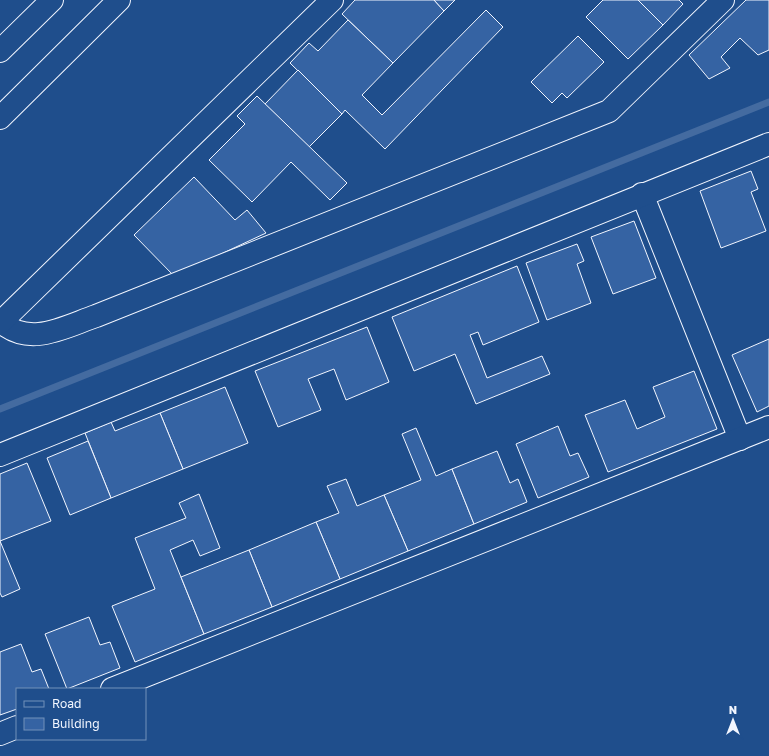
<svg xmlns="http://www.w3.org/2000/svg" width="769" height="756" font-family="'Golos Text',sans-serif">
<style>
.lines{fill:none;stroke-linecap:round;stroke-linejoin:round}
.stream{stroke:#446ba0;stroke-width:7}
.building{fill:#3563a3;stroke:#f2f6ff}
.minor-casing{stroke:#f2f6ff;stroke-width:24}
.trunk-casing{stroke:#f2f6ff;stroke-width:24}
.minor{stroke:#1f4e8c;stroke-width:22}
.trunk{stroke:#1f4e8c;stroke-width:22}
</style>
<rect width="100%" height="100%" fill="#1f4e8c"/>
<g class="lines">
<path class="stream" d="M0 409 769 102"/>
</g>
<g class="building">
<path d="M355 0H434L444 11 393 63 342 14Z"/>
<path d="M434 0H455L444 11Z"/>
<path d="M603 0H638L663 25 628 59 586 17Z"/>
<path d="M638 0H679L683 4 663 25Z"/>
<path d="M746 0H769V50L758 55 740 38 721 57 730 68 709 79 689 55Z"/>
<path d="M486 10 503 27 385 149 345 110 342 114 290 63 309 43 318 51 348 20 393 63 362 95 382 115Z"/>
<path d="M578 36 604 62 567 98 562 93 552 103 531 82Z"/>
<path d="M298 70 342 114 309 147 265 104Z"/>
<path d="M257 96 347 183 330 200 291 162 252 202 209 160 245 124 237 116Z"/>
<path d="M751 171 758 189 751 192 766 231 721 248 700 191Z"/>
<path d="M194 177 235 220 247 210 266 233 174 276 134 235Z"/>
<path d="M634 221 656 278 613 294 591 237Z"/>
<path d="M577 244 584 261 577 264 591 303 547 320 526 263Z"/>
<path d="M517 266 539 322 483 345 478 332 470 335 487 378 542 356 550 374 476 404 455 354 414 371 392 317Z"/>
<path d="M367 327 389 382 346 400 334 369 308 379 321 410 278 427 255 371Z"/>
<path d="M769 339V406L757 412 732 355Z"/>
<path d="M694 371 717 429 608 472 585 415 625 400 637 429 665 417 653 387Z"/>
<path d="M225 387 248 443 183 469 160 413Z"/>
<path d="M160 413 183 469 111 498 85 433 111 422 115 431Z"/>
<path d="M558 426 570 456 578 453 589 477 538 498 516 444Z"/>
<path d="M416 428 436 476 452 469 474 524 408 551 384 495 421 480 402 434Z"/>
<path d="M88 441 111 498 70 515 47 458Z"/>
<path d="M497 451 510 483 518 479 527 502 474 524 452 469Z"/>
<path d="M27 463 51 521 0 541 20 589 2 597 0 593V474Z"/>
<path d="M346 479 357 506 384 495 408 551 340 579 316 522 339 513 327 486Z"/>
<path d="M199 494 220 548 200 556 193 540 170 550 204 634 135 662 112 606 155 589 135 538 186 518 179 503Z"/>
<path d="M316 522 340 579 272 607 249 550Z"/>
<path d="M249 550 272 607 204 634 181 577Z"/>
<path d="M89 617 100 645 110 642 120 668 67 689 45 634Z"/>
<path d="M21 644 32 672 41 669 49 689H17V709L0 715V652Z"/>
</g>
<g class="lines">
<defs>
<g id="minor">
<path d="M642 194 740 439"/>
<path d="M0 321C29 348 64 327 96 316L609 111 723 0"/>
<path d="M1 322 332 0"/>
<path d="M0 455 769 144"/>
<path d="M112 689 769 427"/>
<path d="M0 734 17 727"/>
</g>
<g id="trunk">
<path d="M0 51 52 0"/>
<path d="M0 118 119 0"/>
</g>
</defs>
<use href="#minor" class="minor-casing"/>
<use href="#trunk" class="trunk-casing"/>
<use href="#minor" class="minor"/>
<use href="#trunk" class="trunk"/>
</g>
<rect x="16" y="688" width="130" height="52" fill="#1f4e8c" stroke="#7391ba"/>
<rect x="24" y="701" width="20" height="6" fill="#1f4e8c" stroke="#7391ba"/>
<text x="52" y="708" font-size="12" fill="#f2f6ff">Road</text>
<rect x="24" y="718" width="20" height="12" fill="#3563a3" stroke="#7391ba"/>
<text x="52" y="728" font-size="12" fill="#f2f6ff">Building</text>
<g transform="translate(733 720)" stroke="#1f4e8c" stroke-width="3" paint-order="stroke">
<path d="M0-3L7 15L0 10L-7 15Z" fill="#f2f6ff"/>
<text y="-6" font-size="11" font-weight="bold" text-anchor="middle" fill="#f2f6ff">N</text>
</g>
</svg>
